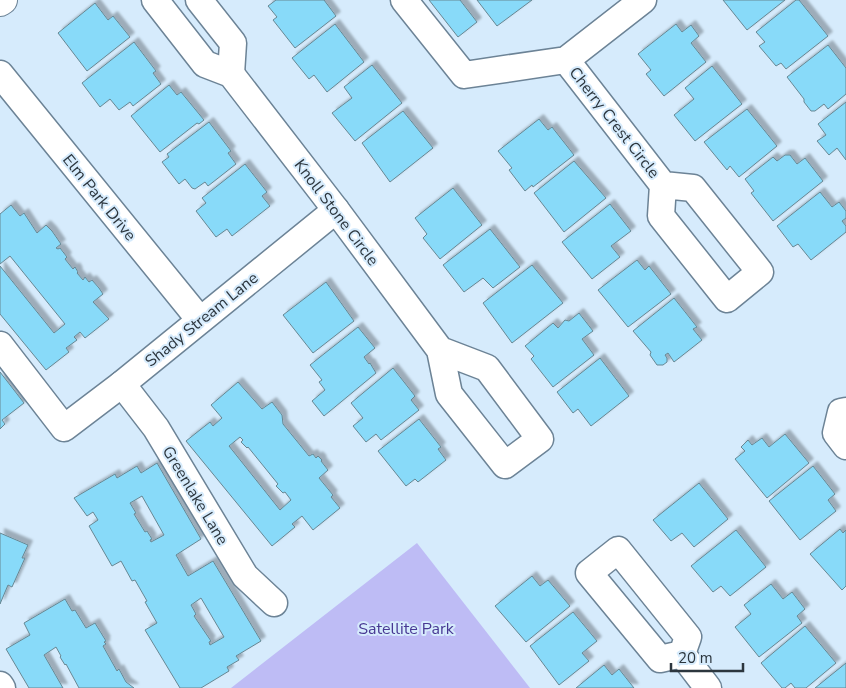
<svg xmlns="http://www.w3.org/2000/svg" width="846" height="688" font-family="'Nunito Sans',sans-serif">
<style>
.green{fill:#bebcf5}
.building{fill:#88daf9;stroke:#678793;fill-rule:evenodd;filter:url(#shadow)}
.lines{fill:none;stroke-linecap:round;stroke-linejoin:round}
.minor-casing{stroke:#6c8396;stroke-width:29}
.tertiary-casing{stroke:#6c8396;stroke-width:30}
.minor{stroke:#fff;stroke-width:26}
.tertiary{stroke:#fff;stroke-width:28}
.labels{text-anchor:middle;stroke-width:4;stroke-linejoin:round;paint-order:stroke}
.street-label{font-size:16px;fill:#2c363e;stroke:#d6ebfc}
.park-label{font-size:16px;fill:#473893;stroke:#d6ebfc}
</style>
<defs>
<filter id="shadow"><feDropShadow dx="4.5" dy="-4.5" stdDeviation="1" flood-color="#0004"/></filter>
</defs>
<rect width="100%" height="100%" fill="#d6ebfc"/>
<path class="green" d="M417 543 530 688H231Z"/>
<g class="building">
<path d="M276 0H324L336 16 295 48 273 20 277 17 268 6Z"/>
<path d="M429 0H460L477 22 458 37Z"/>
<path d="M477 0H532L497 26Z"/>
<path d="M723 0H785L747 30Z"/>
<path d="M796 0H799L828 36 786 69 781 63 776 66 759 46 765 42 756 32Z"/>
<path d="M95 3 108 20 113 16 130 37 87 71 58 33Z"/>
<path d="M335 24 364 62 327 92 314 75 309 79 292 58Z"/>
<path d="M676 24 682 32 691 25 699 36 691 43 706 62 664 96 646 74 651 70 638 54Z"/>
<path d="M134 42 156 71 153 73 161 84 133 106 130 102 119 110 110 99 100 107 82 83Z"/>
<path d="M828 45 846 68V94L828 109 824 104 815 111H811L804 102V99L787 77Z"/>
<path d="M372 65 402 103 355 141 332 113 352 98 344 87Z"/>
<path d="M712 66 742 104 695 141 674 115 694 99 685 88Z"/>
<path d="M169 85 177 95 181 92 204 120 199 124 197 123 160 152 131 116Z"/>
<path d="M846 102V160L837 148 829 155 817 141 826 135 818 124Z"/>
<path d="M747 109 777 146 739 177 730 166 727 170 704 142Z"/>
<path d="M403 111 433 148 390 182 362 143Z"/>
<path d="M539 119 548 130 552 127 574 155 533 187 532 185 525 191 509 170 512 168 498 151Z"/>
<path d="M209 122 231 151 228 153 236 164 208 186 205 182 195 189 192 188 185 179 179 184 162 162 169 157 167 154Z"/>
<path d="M785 155H790L797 164 805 158 823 181 773 221 751 193 754 191 745 179 773 157 777 161Z"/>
<path d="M574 161 606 198 564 232 534 193Z"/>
<path d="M245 164 267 192 262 196 270 206 232 236 227 229 216 237 196 211 206 203 202 198Z"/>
<path d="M453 188 482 225 440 259 423 238 427 234 415 218Z"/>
<path d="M820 192 832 207 839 202 846 211V218L842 221 846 226V232L811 260 798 244 793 247 777 226Z"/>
<path d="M610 204 631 231 611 246 620 257 592 279 562 242Z"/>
<path d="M11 205 20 216 24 213 37 233 46 225 52 231 61 244 56 248 58 249 60 248 67 257 65 259 73 269 75 267 78 272 77 273 83 280 85 277 89 282 92 280 99 288 103 294 93 302 109 319 85 338 80 332 74 337 77 340 66 348 69 352 46 370 0 314V266L54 333 65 324 10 256 0 264V214Z"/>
<path d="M490 229 520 267 493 288 483 278 464 292 443 265Z"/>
<path d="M637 260 645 270 649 266 671 294 628 327 598 290Z"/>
<path d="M532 265 563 303 512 343 483 303Z"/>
<path d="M326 282 354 321 313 353 283 315Z"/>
<path d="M674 298 697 327 693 329 702 340 674 362 668 353 665 355 667 358V362L663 365H657L650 355 651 352 633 331Z"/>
<path d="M579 313 593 331 582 339 594 355 553 387 531 359 534 356 525 346 553 323 558 328 565 320 569 321Z"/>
<path d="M358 327 375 348 364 357 369 364 370 363 376 373 324 416 312 401 325 390 319 382 322 380 310 365Z"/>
<path d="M600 358 629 396 591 426 578 409 573 413 557 392Z"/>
<path d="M393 368 415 396 411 400 419 410 381 440 376 434 366 442 353 426 363 418 351 403Z"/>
<path d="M0 372 24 403 2 420 5 424 0 429Z"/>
<path d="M238 382 262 409 272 402 282 415 283 424 309 456 313 454 316 458 318 456 322 460 321 461 328 470 319 478 333 495 331 497 340 508 313 530 302 516 292 524 295 527 272 546 186 441 210 422 213 426 222 418 211 405ZM240 437 243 440 241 442 247 448 248 447 278 484 276 486 283 493 285 492 291 500 280 510 229 446Z"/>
<path d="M419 419 441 447 438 449 446 460 418 482 415 479 406 486 378 451Z"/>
<path d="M785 434 809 463 767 498 735 459 745 451 741 447 748 440 752 445 762 438 769 447Z"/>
<path d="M157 463 201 539 176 555 188 576 213 561 261 641 236 656 239 660 227 667 229 671 201 688H180L145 630 157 623 145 602 147 601 135 580 132 581 121 561 112 566 89 526 98 520 93 512 87 516 74 498 115 474 117 478 137 466 141 473ZM142 496 164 535 151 542 150 540 152 539 147 531 145 532 134 514 136 513 130 503ZM201 598 224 637 210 645 209 642 211 641 194 616 196 614 191 605Z"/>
<path d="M813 466 835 494 828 500 836 511 800 540 769 501Z"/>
<path d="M699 483 728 519 694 547 682 533 671 541 653 520Z"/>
<path d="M840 529 843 533 846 530V586L842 590 810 554Z"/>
<path d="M736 530 766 567 730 596 721 586 713 592 691 566Z"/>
<path d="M0 533 28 545 22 558H25L12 587 8 585 0 604Z"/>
<path d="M532 576 540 586 548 580 570 606 526 642 495 606Z"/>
<path d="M771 584 783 599 792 592 805 609 797 616 802 623 759 657 735 627 751 614 744 605Z"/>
<path d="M65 599 72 611 75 610 86 628 95 623 106 641 104 642 106 644 103 646 117 671 119 669 126 682 134 688H79L66 664 65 665 60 657 61 656 56 647 44 655 63 688H29L6 649 30 635 24 623Z"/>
<path d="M573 612 597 641 582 653 589 661 559 685 530 646Z"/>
<path d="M805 626 836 663 806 688H795L791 683 785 688H782L761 663Z"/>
<path d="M846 663V688H815Z"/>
<path d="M604 665 612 675 619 669 634 688H576Z"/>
</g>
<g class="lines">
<defs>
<g id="minor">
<path d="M155 0 205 64 231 74 336 210 440 350 449 394 505 465 540 439 487 368 440 350"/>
<path d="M199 0 233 43 231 74"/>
<path d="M404 0 464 75 566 60 643 0"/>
<path d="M566 60 663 185 661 216 727 299 760 272 693 188 663 185"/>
<path d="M0 74 200 320"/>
<path d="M0 345 64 428 122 384 336 210"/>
<path d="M122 384 156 428 245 576 274 603"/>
<path d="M846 411 841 412 836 433 846 446"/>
<path d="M618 550 688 637 682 654 660 659 589 573Z"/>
<path d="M682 654 708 688"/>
<path d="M0 685 2 688"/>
</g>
<path id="tertiary" d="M0 2 3 0"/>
</defs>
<use href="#minor" class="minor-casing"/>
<use href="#tertiary" class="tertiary-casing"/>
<use href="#minor" class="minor"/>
<use href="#tertiary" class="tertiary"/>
</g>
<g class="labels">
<g class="street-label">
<text transform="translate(615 122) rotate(52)" y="6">Cherry Crest Circle</text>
<text transform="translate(100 197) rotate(51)" y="6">Elm Park Drive</text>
<text transform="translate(337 212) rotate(53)" y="6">Knoll Stone Circle</text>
<text transform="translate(201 319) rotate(-39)" y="6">Shady Stream Lane</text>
<text transform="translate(196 495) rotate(59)" y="6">Greenlake Lane</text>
</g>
<g class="park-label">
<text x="406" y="634">Satellite Park</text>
</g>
</g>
<path d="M671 663v8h72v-8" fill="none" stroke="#2c363e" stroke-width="2.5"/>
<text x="678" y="663" font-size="15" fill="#2c363e" stroke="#d6ebfc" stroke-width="4" paint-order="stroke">20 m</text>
</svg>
